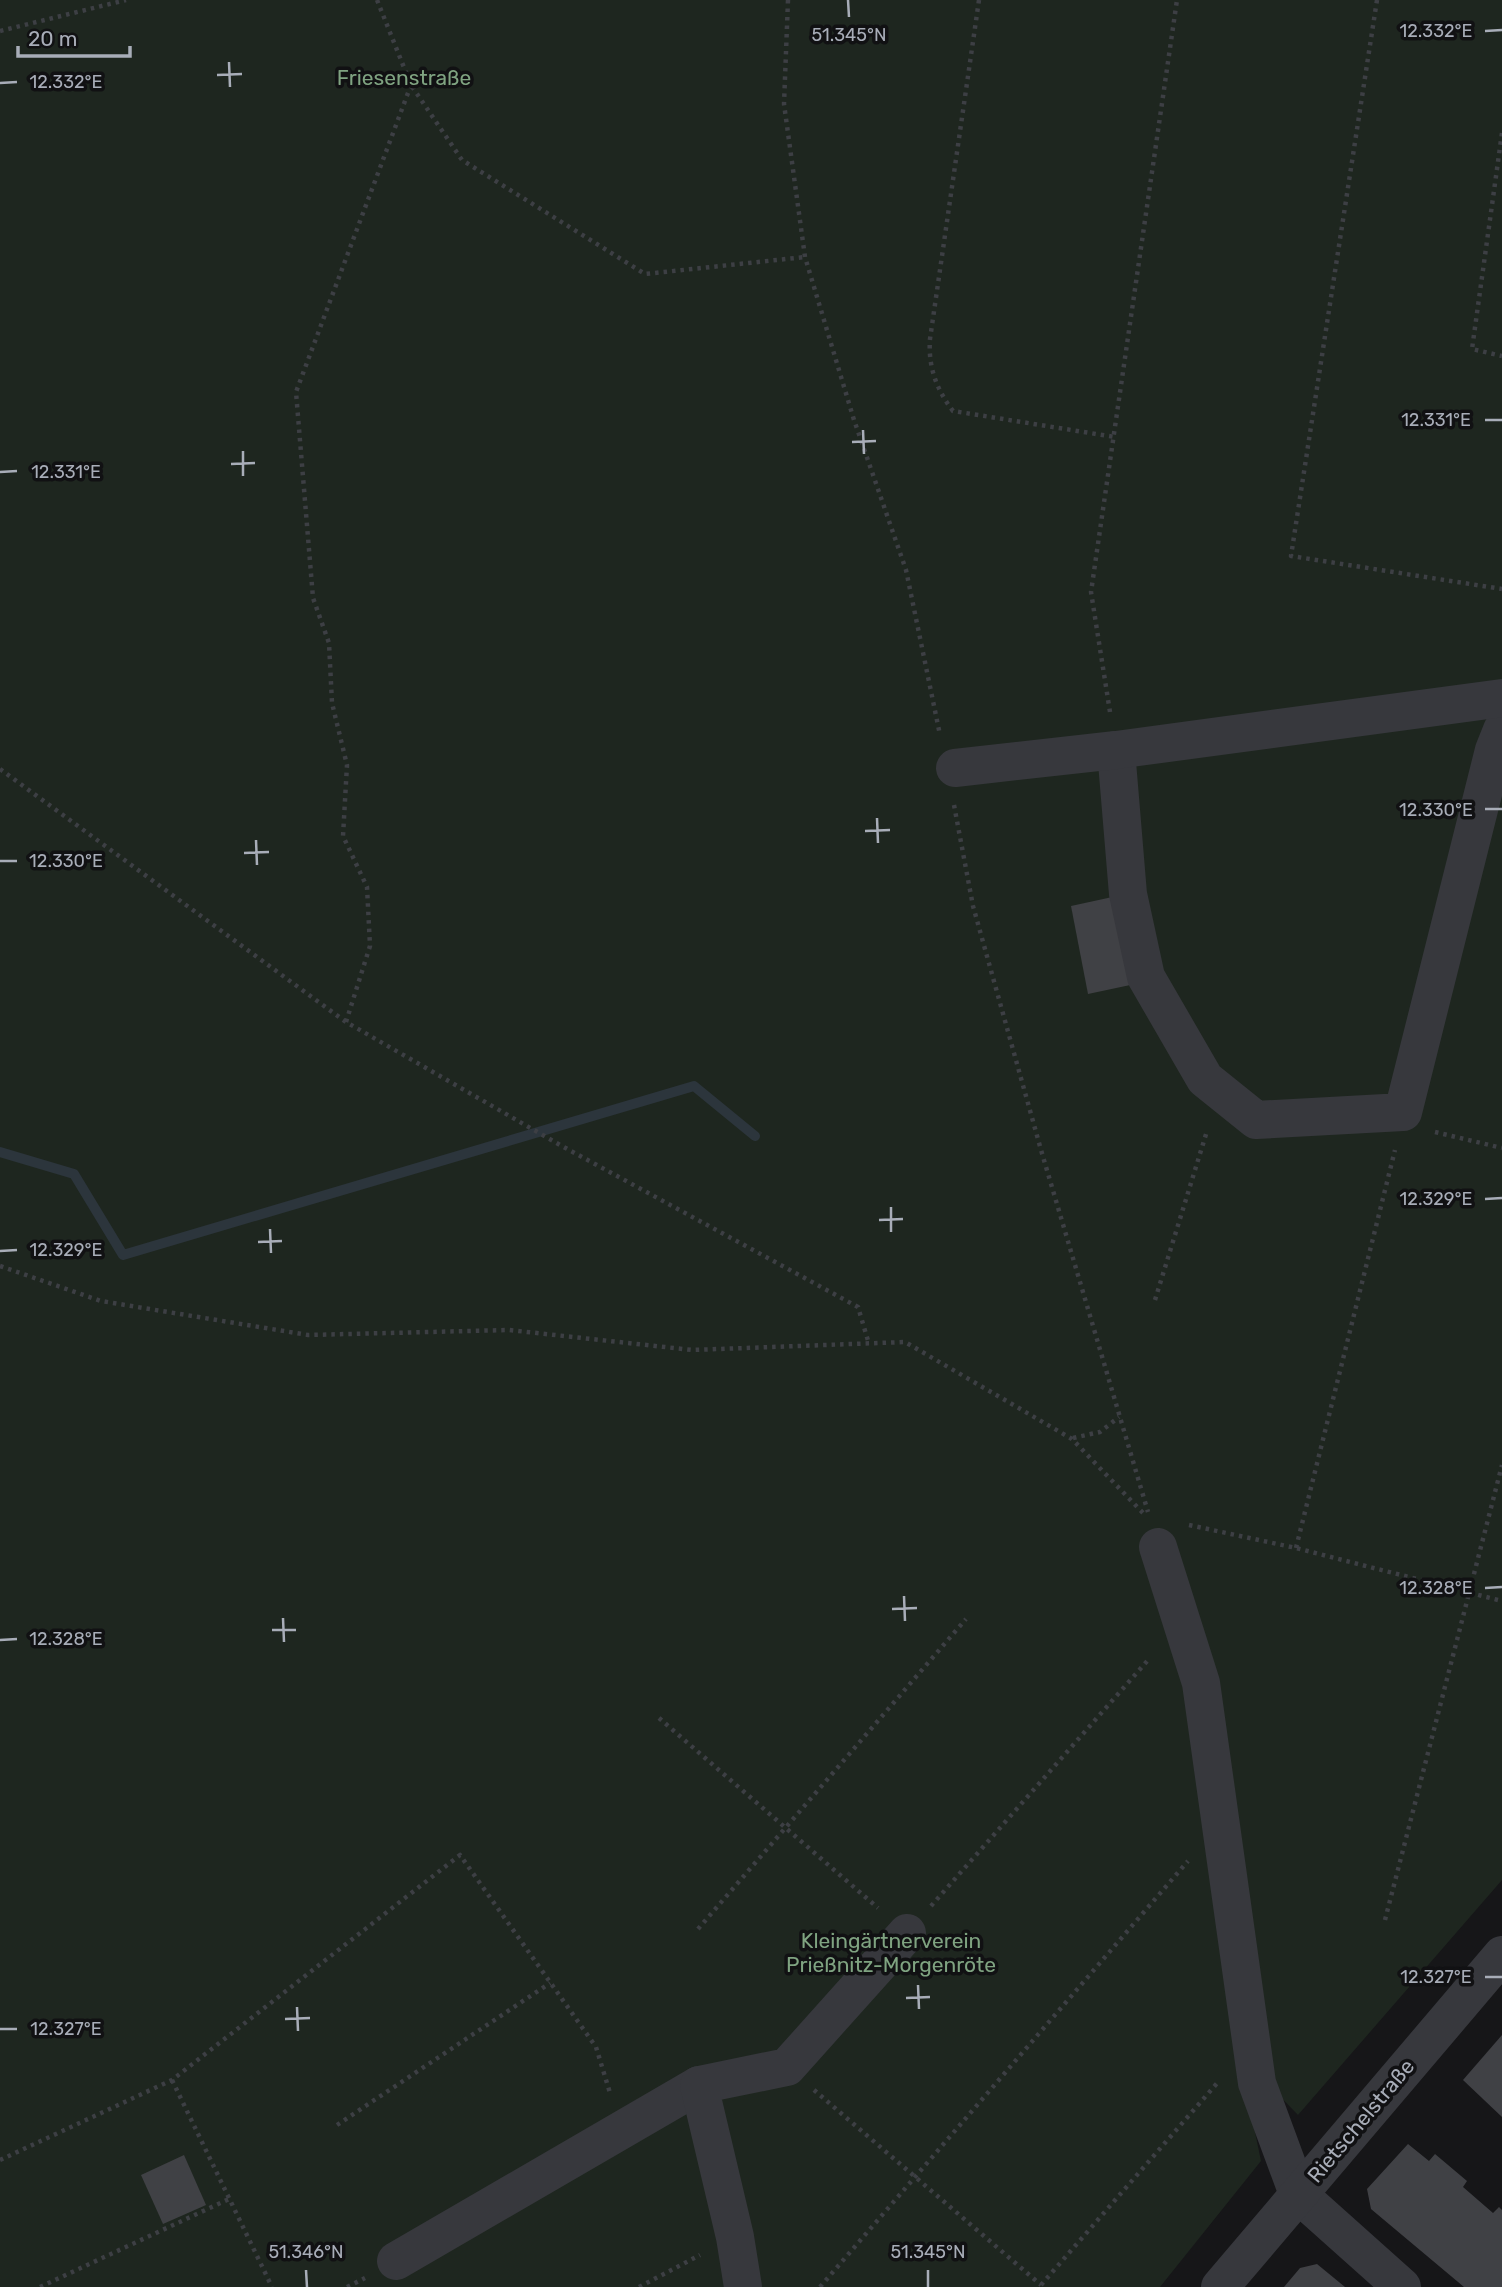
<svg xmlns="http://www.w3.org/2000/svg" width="1502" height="2287" font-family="Rubik,sans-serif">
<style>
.green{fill:#1e261f}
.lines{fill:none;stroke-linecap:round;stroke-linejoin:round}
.stream{stroke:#2c353c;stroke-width:10}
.building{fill:#404145}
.path{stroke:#3d3f44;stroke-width:4.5;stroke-dasharray:3.5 5;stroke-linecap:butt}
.minor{stroke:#37383d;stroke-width:38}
.ticks{fill:none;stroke:#a8adb8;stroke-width:2.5}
.labels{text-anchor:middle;stroke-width:7;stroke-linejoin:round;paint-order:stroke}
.park-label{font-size:21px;fill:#7fa381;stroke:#111113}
.street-label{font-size:21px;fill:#a8adb8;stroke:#111113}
.ticks-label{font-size:18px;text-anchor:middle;fill:#a8adb8;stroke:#111113;stroke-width:7;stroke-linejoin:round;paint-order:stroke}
</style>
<rect width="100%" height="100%" fill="#161618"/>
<path class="green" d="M0 0H1502V1880L1298 2115 1267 2083 1193 1685 1245 2084 1261 2161 1160 2287H0Z"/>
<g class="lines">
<path class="stream" d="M0 1152 74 1174 123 1255 694 1086 755 1136"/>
</g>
<g class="building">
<path d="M1117 896 1135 984 1088 994 1071 906Z"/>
<path d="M1502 2035V2117L1463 2080Z"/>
<path d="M1408 2144 1429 2161 1435 2154 1467 2181 1463 2187 1493 2213 1499 2207 1502 2210V2287H1464L1371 2209 1367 2189Z"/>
<path d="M184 2155 206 2205 163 2224 141 2175Z"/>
<path d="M1317 2264 1345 2287H1284L1300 2268Z"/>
</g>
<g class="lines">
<g class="path">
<path d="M377 0 411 85 462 160 645 274 805 257"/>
<path d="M788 0 784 104 805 257 854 420 906 570 940 735"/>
<path d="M979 0 930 339C928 366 936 389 953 411L1115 437"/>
<path d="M1377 0 1291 556 1502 589"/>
<path d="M0 31 126 0"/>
<path d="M1502 133 1472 349 1502 356"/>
<path d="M1110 712 1091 592 1177 0"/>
<path d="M0 769 346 1022 560 1145 858 1307 869 1344"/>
<path d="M954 805 973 906 1041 1150 1148 1512"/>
<path d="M346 1022 370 946 367 887 343 836 347 765 332 703 329 643 313 598 296 392 411 85"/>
<path d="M1435 1132 1502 1148"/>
<path d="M0 1266 101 1301 308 1335 509 1330 692 1350 905 1342 1072 1439 1143 1513"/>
<path d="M1155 1300 1207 1131"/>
<path d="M1073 1438 1100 1432 1119 1417"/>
<path d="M1189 1525 1296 1548 1502 1601"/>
<path d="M1296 1548 1395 1150"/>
<path d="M659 1718 878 1908"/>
<path d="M931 1906 1149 1659"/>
<path d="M1385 1920 1502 1465"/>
<path d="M698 1929 966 1619"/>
<path d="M172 2080 272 2287"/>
<path d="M814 2090 1041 2285"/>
<path d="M337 2125 550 1983"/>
<path d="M0 2160 172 2080 460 1855 596 2047 610 2093"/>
<path d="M1041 2285 1219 2081"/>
<path d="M40 2287 229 2199"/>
<path d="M347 2287 365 2278"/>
<path d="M639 2287 700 2255"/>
<path d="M820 2287 1188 1861"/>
</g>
<g class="minor">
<path d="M1116 750 1128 894 1146 977 1205 1079 1256 1120 1403 1112 1494 750 1502 730"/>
<path d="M955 768 1116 750 1502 698"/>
<path d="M1158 1547 1201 1683 1257 2083 1298 2194 1402 2287"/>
<path d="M396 2261 699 2085"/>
<path d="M743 2287 735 2237 699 2085 787 2067 907 1933"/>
<path d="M1220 2287 1502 1955"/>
</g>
</g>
<path class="ticks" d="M848 0 849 17M1485 31 1502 30M229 62 230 87M217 75 242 74M0 83 17 82M1485 420H1502M863 430 864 454M852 442 876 441M243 451V476M231 464 255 463M0 472 17 471M1485 809H1502M877 818 878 843M865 831 890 830M256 840 257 865M244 853 269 852M0 861H17M1485 1199 1502 1198M891 1207V1232M879 1220 903 1219M270 1229 271 1253M258 1242 282 1241M0 1251 17 1250M1485 1588 1502 1587M904 1596 905 1621M892 1609 917 1608M283 1618 284 1642M272 1630H296M0 1640 17 1639M1485 1977H1502M918 1985 919 2009M906 1998 930 1997M297 2007 298 2031M285 2019 310 2018M0 2029H17M306 2270 307 2287M928 2270V2287"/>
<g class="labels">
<g class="park-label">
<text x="404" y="85">Friesenstraße</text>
<text x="891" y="1948">Kleingärtnerverein<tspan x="891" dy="24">Prießnitz-Morgenröte</tspan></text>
</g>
<g class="street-label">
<text transform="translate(1361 2121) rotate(-50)" y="7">Rietschelstraße</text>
</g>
</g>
<g class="ticks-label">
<text x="1436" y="37">12.332°E</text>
<text x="849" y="41">51.345°N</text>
<text x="66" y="88">12.332°E</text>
<text x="1436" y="426">12.331°E</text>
<text x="66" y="478">12.331°E</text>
<text x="1436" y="816">12.330°E</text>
<text x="66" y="867">12.330°E</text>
<text x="1436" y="1205">12.329°E</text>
<text x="66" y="1256">12.329°E</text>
<text x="1436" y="1594">12.328°E</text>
<text x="66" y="1645">12.328°E</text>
<text x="1436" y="1983">12.327°E</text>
<text x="66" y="2035">12.327°E</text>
<text x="306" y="2258">51.346°N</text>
<text x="928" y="2258">51.345°N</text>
</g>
<path d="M18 46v10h112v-10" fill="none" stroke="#a8adb8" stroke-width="3.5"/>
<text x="28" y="46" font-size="21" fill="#a8adb8" stroke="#111113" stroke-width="5" paint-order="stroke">20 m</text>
</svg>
